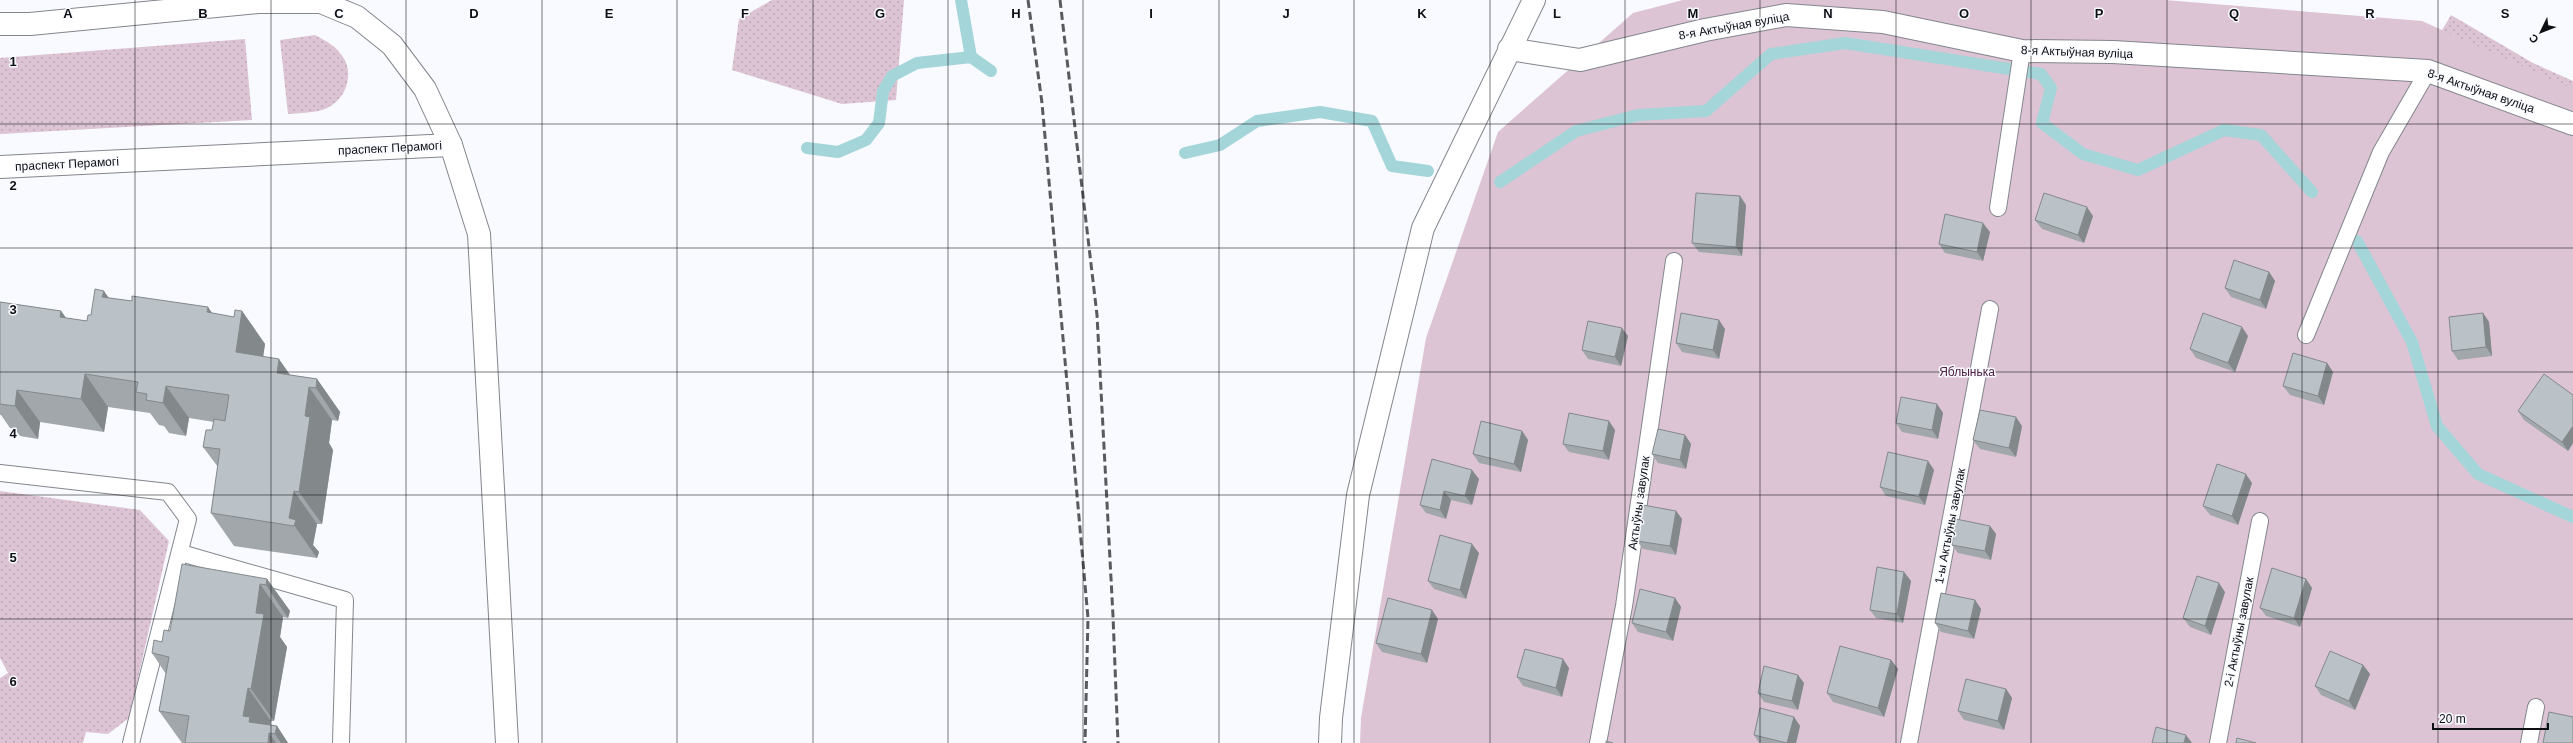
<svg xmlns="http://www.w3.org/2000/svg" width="2573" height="743" font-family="Arial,sans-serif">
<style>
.grass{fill:url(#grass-dots)}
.garden{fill:#ddc4d5}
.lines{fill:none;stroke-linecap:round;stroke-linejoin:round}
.stream{stroke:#a3d5d9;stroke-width:12}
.service-casing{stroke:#83868d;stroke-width:18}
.minor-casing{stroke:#83868d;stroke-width:24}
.tertiary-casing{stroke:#83868d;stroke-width:24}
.service{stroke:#fff;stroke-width:16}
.minor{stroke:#fff;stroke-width:22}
.tertiary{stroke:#fff;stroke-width:22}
.rail{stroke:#595a5e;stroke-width:3;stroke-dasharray:8 4;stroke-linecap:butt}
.wall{fill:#a1a7ab}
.shaded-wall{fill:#83888b}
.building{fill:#bbc2c7;stroke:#83888b}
.grid{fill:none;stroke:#0e0f12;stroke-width:1;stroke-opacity:0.55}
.labels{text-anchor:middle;stroke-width:3;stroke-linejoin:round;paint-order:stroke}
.street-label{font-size:12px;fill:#0e0f12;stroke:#f8faff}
.park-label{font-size:12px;fill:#4e2244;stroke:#f8faff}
.grid-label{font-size:13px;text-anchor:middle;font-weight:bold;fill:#0e0f12;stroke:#f8faff;stroke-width:3;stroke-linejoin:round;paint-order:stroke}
</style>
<defs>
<pattern id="grass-dots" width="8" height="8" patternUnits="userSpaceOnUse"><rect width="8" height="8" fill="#ddc4d5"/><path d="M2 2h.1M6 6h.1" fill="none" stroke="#bca7b6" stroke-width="1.8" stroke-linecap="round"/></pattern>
</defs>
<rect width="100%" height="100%" fill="#f8faff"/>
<g class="grass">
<path d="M772 0H904L896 100 842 104 732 70 739 19Z"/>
<path d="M2451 15 2533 63 2573 81V140L2441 32Z"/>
<path d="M315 35C324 40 333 44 340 53 357 72 346 103 322 110 312 113 299 113 288 114L280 40Z"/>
<path d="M245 39 252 120 0 134V58Z"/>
<path d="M0 491 140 510 169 541 129 718 108 734 86 732 83 743H0V678L8 673 0 658Z"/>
</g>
<path class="garden" d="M1683 0H2165L2422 21 2573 89V743H1360L1361 718 1426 338 1498 132 1633 13Z"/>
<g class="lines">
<g class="stream">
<path d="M961 0 971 57"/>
<path d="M807 148 838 152 866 140 879 123 883 91 892 76 917 63 971 57 991 71"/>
<path d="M1185 153 1220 145 1257 121 1320 112 1372 121 1392 166 1428 171"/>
<path d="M1500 182 1576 131 1638 115 1706 111 1771 54 1845 43 2041 74 2051 88 2042 123 2083 154 2138 170 2224 130 2261 135 2312 192"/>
<path d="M2357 241 2412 342 2437 426 2478 474 2573 517"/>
</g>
<defs>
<g id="service">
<path d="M1998 208 2022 51"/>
<path d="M2306 335 2381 152 2428 71"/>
<path d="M0 473 168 492 188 519 131 743"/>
<path d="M181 553 345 600 341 743"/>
<path d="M1598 743 1624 606 1674 261"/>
<path d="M1909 743 1990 309"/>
<path d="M2218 743 2260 521"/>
<path d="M2529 743 2536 707"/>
</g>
<g id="minor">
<path d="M1509 49 1580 60 1705 30 1786 15 1883 22 2022 51 2113 52 2428 71 2573 124"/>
<path d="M451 145 479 234 507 743"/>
<path d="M1330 743 1331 718 1358 495 1423 228 1534 0"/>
</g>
<path id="tertiary" d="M0 24H30L258 2H321L357 17 392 45 425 89 451 145 0 167"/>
</defs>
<use href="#service" class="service-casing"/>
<use href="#minor" class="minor-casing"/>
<use href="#tertiary" class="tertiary-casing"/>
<use href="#service" class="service"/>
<use href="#minor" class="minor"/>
<use href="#tertiary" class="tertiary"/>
<g class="rail">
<path d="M1028 0 1042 103 1088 618 1085 743"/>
<path d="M1060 0 1097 315 1113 616 1118 743"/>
</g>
</g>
<g class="wall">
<path d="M1740 196 1746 205 1742 256 1699 252 1692 243Z"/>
<path d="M2093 216 2084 243 2042 229 2035 220Z"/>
<path d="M1990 232 1983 261 1945 253 1939 244Z"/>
<path d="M2269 272 2275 281 2266 309 2231 297 2225 288Z"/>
<path d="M109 298 234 317 242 311 265 344 263 357 290 375 317 379 340 412 338 421 332 420 329 443 333 450 322 524H317L313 545 319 552 317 558 234 546 211 513 218 467 203 447 212 430 214 422 189 418 186 436 169 433 164 426 159 425 150 413 108 407 104 432 40 422 38 439 20 436 15 429 10 428 1 415H0V302L61 311 66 318 87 321 91 315Z"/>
<path d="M2483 313 2489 322 2492 356 2458 360 2452 351Z"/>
<path d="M1725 329 1719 359 1682 352 1676 343Z"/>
<path d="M1628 336 1621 366 1588 359 1582 350Z"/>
<path d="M2248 336 2235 372 2196 358 2190 349Z"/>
<path d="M2327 363 2333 372 2324 405 2290 395 2283 386Z"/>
<path d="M2573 395V443L2568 451 2524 420 2518 411Z"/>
<path d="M1937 404 1943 413 1938 439 1902 432 1896 423Z"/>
<path d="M2022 426 2016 457 1980 449 1973 440Z"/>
<path d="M1615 430 1609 460 1569 452 1563 444Z"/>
<path d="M1522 431 1528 440 1521 472 1479 463 1473 454Z"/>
<path d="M1685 435 1691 444 1686 469 1658 463 1652 454Z"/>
<path d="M1432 459 1479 479 1472 505 1451 500 1446 519 1426 513 1420 505Z"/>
<path d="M1928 461 1934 470 1925 505 1886 496 1880 487Z"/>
<path d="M2252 483 2238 525 2210 515 2203 506Z"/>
<path d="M1676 511 1682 519 1676 555 1643 549 1637 541Z"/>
<path d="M1990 526 1996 534 1991 560 1958 553 1952 545Z"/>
<path d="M1479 553 1466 599 1434 589 1428 581Z"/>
<path d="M1904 572 1911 581 1903 623 1876 618 1870 610Z"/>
<path d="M267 579 290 611 288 618 283 617 280 637 287 647 274 721H271L270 725 277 726 288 743H182L159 711 166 674 152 653 170 631Z"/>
<path d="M2306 579 2312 588 2300 627 2266 616 2260 608Z"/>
<path d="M2225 592 2211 635 2190 627 2183 618Z"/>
<path d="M1675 598 1681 607 1673 641 1638 632 1632 623Z"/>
<path d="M1975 600 1981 609 1974 639 1941 632 1935 623Z"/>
<path d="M1438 619 1427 663 1382 652 1376 643Z"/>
<path d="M1891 660 1898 669 1884 717 1833 702 1827 693Z"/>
<path d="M2363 665 2370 674 2355 710 2321 695 2315 686Z"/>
<path d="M1569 668 1562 697 1523 686 1517 677Z"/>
<path d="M1804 683 1798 710 1764 702 1758 693Z"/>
<path d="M2006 689 2012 698 2004 730 1964 720 1958 711Z"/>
<path d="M1794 717 1800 726 1796 743H1759L1754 735Z"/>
</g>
<g class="shaded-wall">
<path d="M1740 196 1746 205 1742 256 1736 247Z"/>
<path d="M2087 207 2093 216 2084 243 2078 235Z"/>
<path d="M1983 223 1990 232 1983 261 1977 252Z"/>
<path d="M2269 272 2275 281 2266 309 2260 300Z"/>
<path d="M104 291 127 324 102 297Z"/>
<path d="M208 307 231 340 207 312Z"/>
<path d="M61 311 84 343 60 317Z"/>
<path d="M242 311 265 344 259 385 236 352Z"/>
<path d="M2483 313 2489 322 2492 356 2486 347Z"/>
<path d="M1719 320 1725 329 1719 359 1713 350Z"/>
<path d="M2242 327 2248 336 2235 372 2228 363Z"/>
<path d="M1622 328 1628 336 1621 366 1615 357Z"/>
<path d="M279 359 302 392 277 373Z"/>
<path d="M2327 363 2333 372 2324 405 2318 396Z"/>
<path d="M85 374 108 407 104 432 81 399Z"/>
<path d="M317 379 340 412 338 421 316 388Z"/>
<path d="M166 386 189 418 186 436 163 403Z"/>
<path d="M309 387 332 420 329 443 333 450 322 524 299 492 305 416Z"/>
<path d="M17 390 40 422 38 439 15 406Z"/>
<path d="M1937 404 1943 413 1938 439 1932 430Z"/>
<path d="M2016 417 2022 426 2016 457 2009 448Z"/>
<path d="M1609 421 1615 430 1609 460 1603 451Z"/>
<path d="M2573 426V443L2568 451 2562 442Z"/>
<path d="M1522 431 1528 440 1521 472 1514 464Z"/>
<path d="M1685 435 1691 444 1686 469 1680 460Z"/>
<path d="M1928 461 1934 470 1925 505 1919 497Z"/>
<path d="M1472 470 1479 479 1472 505 1465 496Z"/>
<path d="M2246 474 2252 483 2238 525 2232 516Z"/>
<path d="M294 491 317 524 313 545 319 552 317 558 289 518Z"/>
<path d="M1444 491 1451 500 1446 519 1440 510Z"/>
<path d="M1676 511 1682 519 1676 555 1670 546Z"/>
<path d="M1990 526 1996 534 1991 560 1985 551Z"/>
<path d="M1472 544 1479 553 1466 599 1460 590Z"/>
<path d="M1904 572 1911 581 1903 623 1897 614Z"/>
<path d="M267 579 290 611 288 618 266 585Z"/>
<path d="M2306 579 2312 588 2300 627 2294 618Z"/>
<path d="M2219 583 2225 592 2211 635 2205 626Z"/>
<path d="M260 584 283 617 280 637 287 647 274 721 251 689 256 613Z"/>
<path d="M1675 598 1681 607 1673 641 1666 632Z"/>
<path d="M1975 600 1981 609 1974 639 1968 631Z"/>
<path d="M1432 610 1438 619 1427 663 1421 654Z"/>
<path d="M1563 659 1569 668 1562 697 1556 688Z"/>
<path d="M1891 660 1898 669 1884 717 1878 708Z"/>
<path d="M2363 665 2370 674 2355 710 2349 701Z"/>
<path d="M1798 675 1804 683 1798 710 1792 701Z"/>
<path d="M248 688 271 721 267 741 269 733 276 743H262L243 716Z"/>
<path d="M2006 689 2012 698 2004 730 1998 721Z"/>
<path d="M1794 717 1800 726 1796 743H1787Z"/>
<path d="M277 726 288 743H281L275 734Z"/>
<path d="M2186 735 2192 743H2184Z"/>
</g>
<g class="building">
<path d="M1696 193 1740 196 1736 247 1692 243Z"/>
<path d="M2044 193 2087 207 2078 235 2035 220Z"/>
<path d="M1945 214 1983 223 1977 252 1939 244Z"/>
<path d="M2234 260 2269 272 2260 300 2225 288Z"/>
<path d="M95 289 104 291 102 297 132 301V296L208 307 207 312 234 317 235 310 242 311 236 352 279 359 277 373 317 379 316 388 309 387 305 416 310 417 299 492 294 491 289 518 296 520 294 526 211 513 220 449 203 447 206 430H212L214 419 225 421 229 395 166 386 163 403 146 400 147 394 136 392 138 382 85 374 81 399 17 390 15 406 0 404V302L61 311 60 317 87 321 88 315H91Z"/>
<path d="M1681 313 1719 320 1713 350 1676 343Z"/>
<path d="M2203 313 2242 327 2228 363 2190 349Z"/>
<path d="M2483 313 2486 347 2452 351 2449 317Z"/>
<path d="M1588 321 1622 328 1615 357 1582 350Z"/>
<path d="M2293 353 2327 363 2318 396 2283 386Z"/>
<path d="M2544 374 2573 395V426L2562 442 2518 411Z"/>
<path d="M1901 397 1937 404 1932 430 1896 423Z"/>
<path d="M1980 410 2016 417 2009 448 1973 440Z"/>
<path d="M1569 413 1609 421 1603 451 1563 444Z"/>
<path d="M1481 421 1522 431 1514 464 1473 454Z"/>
<path d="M1658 429 1685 435 1680 460 1652 454Z"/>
<path d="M1888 452 1928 461 1919 497 1880 487Z"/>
<path d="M1432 459 1472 470 1465 496 1444 491 1440 510 1420 505Z"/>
<path d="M2217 464 2246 474 2232 516 2203 506Z"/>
<path d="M1643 505 1676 511 1670 546 1637 541Z"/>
<path d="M1956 519 1990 526 1985 551 1952 545Z"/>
<path d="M1440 535 1472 544 1460 590 1428 581Z"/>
<path d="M182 564 267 579 266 585 260 584 256 613 264 614 251 689 248 688 243 716 250 717 249 722 277 726 275 734 269 733 268 743H185L189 716 159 711 169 657 152 653 154 640 162 642 164 630 170 631Z"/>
<path d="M1877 567 1904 572 1897 614 1870 610Z"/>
<path d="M2272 568 2306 579 2294 618 2260 608Z"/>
<path d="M2197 576 2219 583 2205 626 2183 618Z"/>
<path d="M1640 589 1675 598 1666 632 1632 623Z"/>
<path d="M1941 593 1975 600 1968 631 1935 623Z"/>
<path d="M1388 598 1432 610 1421 654 1376 643Z"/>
<path d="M1840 646 1891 660 1878 708 1827 693Z"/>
<path d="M1525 649 1563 659 1556 688 1517 677Z"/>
<path d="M2330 651 2363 665 2349 701 2315 686Z"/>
<path d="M1764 666 1798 675 1792 701 1758 693Z"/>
<path d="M1966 679 2006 689 1998 721 1958 711Z"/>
<path d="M1760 708 1794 717 1787 743 1754 735Z"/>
<path d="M2549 712 2573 717V743H2543Z"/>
<path d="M2156 727 2186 735 2184 743H2152Z"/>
<path d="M2237 738 2256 743H2236Z"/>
<path d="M1606 741 1613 743H1606Z"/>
</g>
<path class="grid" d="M135 0V743M271 0V743M406 0V743M542 0V743M677 0V743M813 0V743M948 0V743M1083 0V743M1219 0V743M1354 0V743M1490 0V743M1625 0V743M1760 0V743M1896 0V743M2031 0V743M2167 0V743M2302 0V743M2438 0V743M0 124H2573M0 248H2573M0 372H2573M0 495H2573M0 619H2573"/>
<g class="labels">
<g class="street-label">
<text transform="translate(1734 26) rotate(-10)" y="4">8-я Актыўная вуліца</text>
<text transform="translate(2077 52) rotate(2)" y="4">8-я Актыўная вуліца</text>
<text transform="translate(2481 91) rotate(19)" y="4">8-я Актыўная вуліца</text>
<text transform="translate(390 148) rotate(-3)" y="4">праспект Перамогі</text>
<text transform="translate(67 164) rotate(-3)" y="4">праспект Перамогі</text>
<text transform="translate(1639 503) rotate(-82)" y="4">Актыўны завулак</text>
<text transform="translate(1950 526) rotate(-79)" y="4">1-ы Актыўны завулак</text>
<text transform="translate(2239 632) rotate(-79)" y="4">2-і Актыўны завулак</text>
</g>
<g class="park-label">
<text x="1967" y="376">Яблынька</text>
</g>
</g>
<g class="grid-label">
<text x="68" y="18">A</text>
<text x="203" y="18">B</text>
<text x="339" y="18">C</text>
<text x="474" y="18">D</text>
<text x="609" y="18">E</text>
<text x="745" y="18">F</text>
<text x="880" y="18">G</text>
<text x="1016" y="18">H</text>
<text x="1151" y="18">I</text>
<text x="1286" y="18">J</text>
<text x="1422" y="18">K</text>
<text x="1557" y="18">L</text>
<text x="1693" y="18">M</text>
<text x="1828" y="18">N</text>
<text x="1964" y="18">O</text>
<text x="2099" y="18">P</text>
<text x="2234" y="18">Q</text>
<text x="2370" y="18">R</text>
<text x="2505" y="18">S</text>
<text x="13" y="66">1</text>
<text x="13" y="190">2</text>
<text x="13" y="314">3</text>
<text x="13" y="438">4</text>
<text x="13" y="562">5</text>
<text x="13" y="686">6</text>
</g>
<g transform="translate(2541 32) rotate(227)" stroke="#f8faff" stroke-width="3" paint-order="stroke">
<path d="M0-3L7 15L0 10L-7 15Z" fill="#0e0f12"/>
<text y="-6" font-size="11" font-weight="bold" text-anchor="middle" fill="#0e0f12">С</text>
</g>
<path d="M2433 723v6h115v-6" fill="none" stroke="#0e0f12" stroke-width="2"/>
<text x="2439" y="723" font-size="12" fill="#0e0f12" stroke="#f8faff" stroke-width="3" paint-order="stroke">20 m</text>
</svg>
